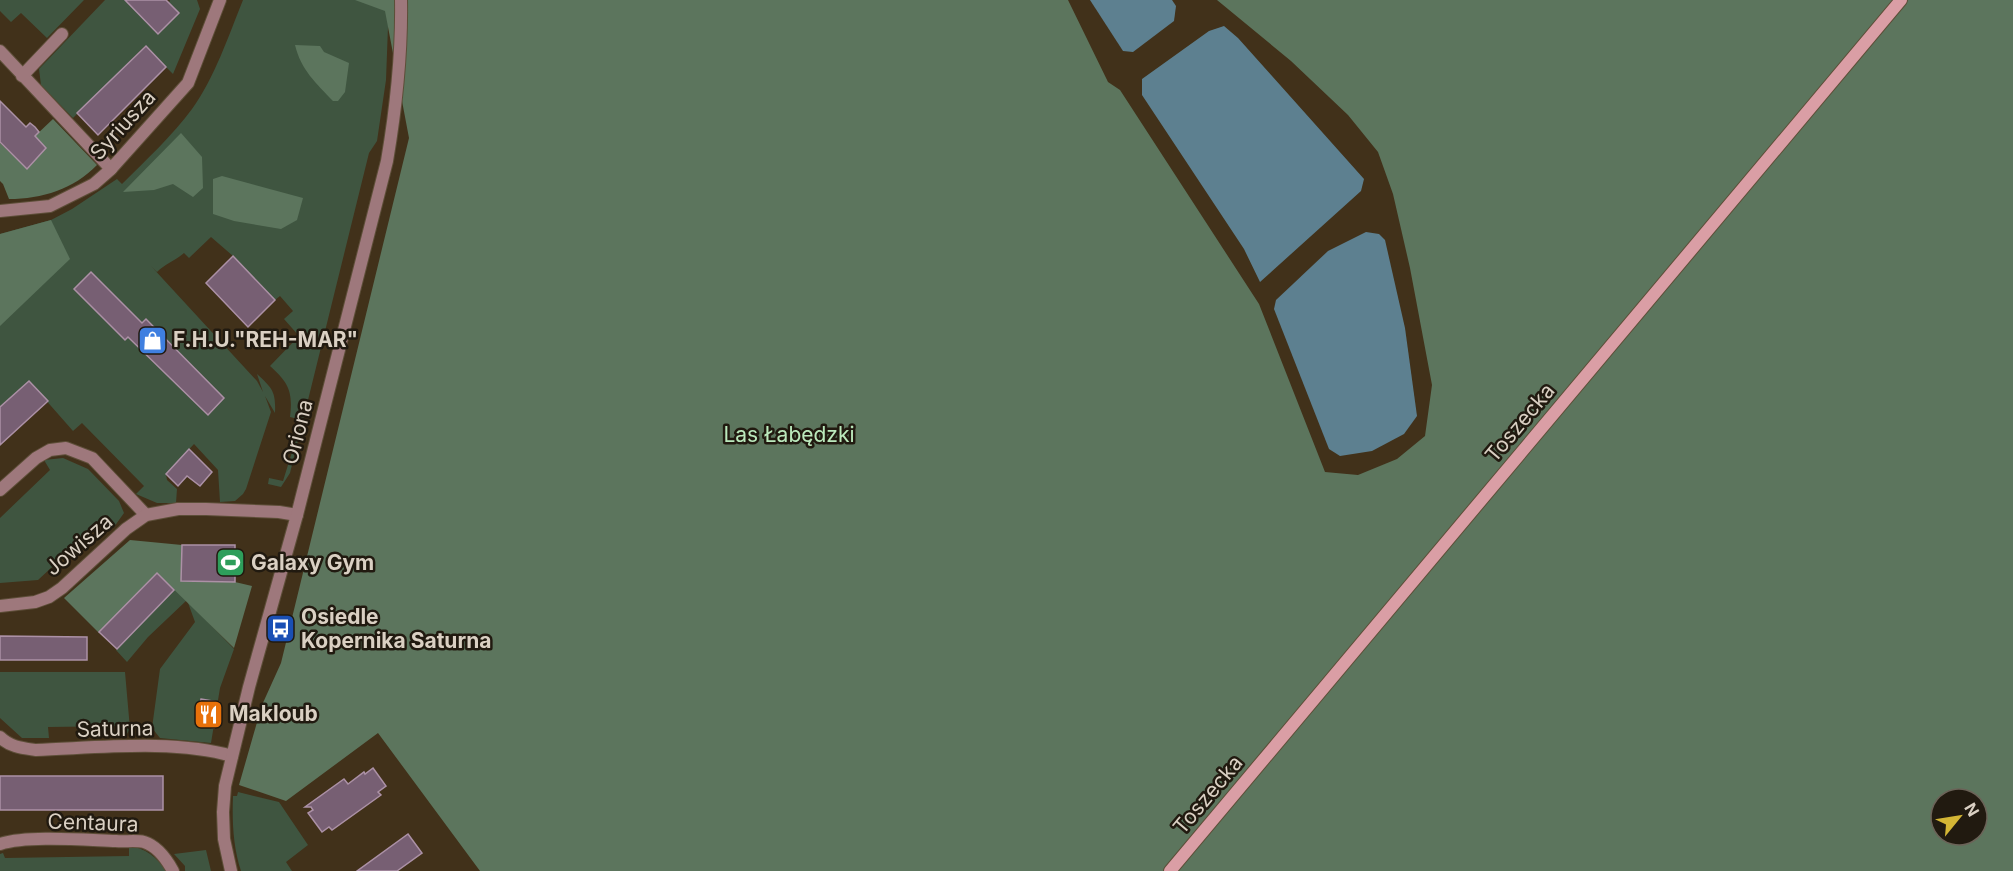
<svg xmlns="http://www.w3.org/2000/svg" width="2013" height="871" font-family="Inter,sans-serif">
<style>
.green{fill:#3f5540;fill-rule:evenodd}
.forest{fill:#5c755d;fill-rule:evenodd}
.water{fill:#5d8090}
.building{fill:#775f73;stroke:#ac91a6;stroke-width:1.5}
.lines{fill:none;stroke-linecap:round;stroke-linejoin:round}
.minor-casing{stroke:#5d4e38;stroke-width:14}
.tertiary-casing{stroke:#5d4e38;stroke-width:14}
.secondary-casing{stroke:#5d4e38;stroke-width:14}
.minor{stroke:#9e787c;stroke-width:12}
.tertiary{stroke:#9e787c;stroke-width:12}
.secondary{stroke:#da9ea5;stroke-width:12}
.labels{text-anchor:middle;stroke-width:5;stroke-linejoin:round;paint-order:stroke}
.street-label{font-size:21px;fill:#dad0c3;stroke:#211a10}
.poi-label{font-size:21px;font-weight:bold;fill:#dad0c3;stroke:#211a10;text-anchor:start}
.park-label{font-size:21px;fill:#bbe9bc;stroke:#211a10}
</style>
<rect width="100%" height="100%" fill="#41311a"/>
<g class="green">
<path d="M0 0H84L47 38 21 13 11 22 0 11Z"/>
<path d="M105 0H125L158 33 170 0H197L200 9 173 74 145 46 73 118 41 85 39 69Z"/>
<path d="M243 0H389L386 80 377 141 369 153 290 473 281 487 268 484 269 478 283 481 302 420 290 417C293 392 289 383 270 366L299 336 284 319 293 311 280 296 275 300 233 256 211 237 189 258 184 253C175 261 165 264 157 272L151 266 257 381 263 392 257 374C272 388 276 391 275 413L265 396 271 412 246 489 243 494 235 501 220 502 218 470 194 444 166 474 167 480 177 489 176 503H157L136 494 144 486 82 423 73 431 29 381 0 407V234L51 220 72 209 117 179 122 184C146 160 172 136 192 109 215 77 228 37 243 0ZM91 272 142 323 146 320 224 398 208 415 128 337 74 289Z"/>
<path d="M63 458 88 469 119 501 124 513 114 527 105 518 38 580 0 583V518L50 470 44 460Z"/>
<path d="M175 588 234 649 220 688 211 743 160 738 152 728 160 669 195 622 187 600 148 637 127 662 116 650Z"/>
<path d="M0 672H125L130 729 125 737 124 726 48 727 49 738H22L0 718Z"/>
<path d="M238 792 279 802 308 845 286 862 292 871H241C233 847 232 821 233 796H237Z"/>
<path d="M129 846C145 848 157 857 166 871H0V854L3 853 5 858 129 856Z"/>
<path d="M206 850 211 871H185V866L174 854Z"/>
</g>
<g class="forest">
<path d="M355 0H1068L1108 82 1120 90 1259 304 1325 472 1358 475 1397 459 1425 436 1432 385 1410 268 1393 194 1378 152 1348 115 1291 61 1217 0H2013V871H480L378 733 286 801 239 785 262 705 281 663 409 138 385 11ZM1941 799H1977V835H1941Z"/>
<path d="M295 45 320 46 324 52 349 63 345 92 338 101H333C316 83 301 70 295 45Z"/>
<path d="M53 119 97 165C74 189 42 199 9 199L3 184 0 181V143L27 169 46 148 35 136Z"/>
<path d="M181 133 202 157 203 188 193 197 173 184 154 190 123 192Z"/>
<path d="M222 176 303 198 297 220 281 229 234 221 213 214V179Z"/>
<path d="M51 220 70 259 0 326V234Z"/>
<path d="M130 540 182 545V581L235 582 252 586 234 648 157 573 99 633 64 598Z"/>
</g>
<g class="water">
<path d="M1090 0H1172L1176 6 1174 21 1133 52 1123 51Z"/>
<path d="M1224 26 1238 38 1364 179 1361 191 1260 282 1244 249 1142 95V79L1209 31Z"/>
<path d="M1366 232 1379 234 1385 240 1405 328 1417 416 1404 434 1372 451 1340 456 1329 449 1274 309 1276 300 1328 251Z"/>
</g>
<g class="building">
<path d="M125 0H166L179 13 158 34Z"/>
<path d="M146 46 166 67 98 135 77 113Z"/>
<path d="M0 101 26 127 30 123 35 127 39 132 35 136 46 148 27 169 0 142Z"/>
<path d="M233 256 275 300 248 327 206 283Z"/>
<path d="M91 272 142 323 146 319 224 398 208 415 128 337 125 340 74 289Z"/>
<path d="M29 381 48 401 0 445V407Z"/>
<path d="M189 449 212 472 200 486 187 476 178 486 166 474Z"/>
<path d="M182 545H235V582L181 581Z"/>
<path d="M157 573 174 590 117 649 99 632Z"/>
<path d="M0 636 87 637V660H0Z"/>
<path d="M201 699 219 702 214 728 196 725Z"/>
<path d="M373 768 386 786 378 792 381 795 332 830 329 827 322 832 308 813 313 810 311 807H305L344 779 348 784 364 772 365 774Z"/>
<rect x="0" y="776" width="163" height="34"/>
<path d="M408 834 422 853 397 871H357Z"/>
</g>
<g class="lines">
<defs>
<g id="minor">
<path d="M0 51 111 169"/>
<path d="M22 76 62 34"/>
<path d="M0 211 50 206 94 184 110 170 188 83 220 0"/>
<path d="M0 490 36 458 50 450 66 448 92 458 146 515"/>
<path d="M0 606 35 602 49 597 62 588 126 529 146 515 178 509H206L279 512 297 515"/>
<path d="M0 737C10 747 22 748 36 750 96 748 175 739 232 756"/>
<path d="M0 844C27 835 86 840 116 841 124 842 136 840 144 842 157 846 167 860 173 871"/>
</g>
<path id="tertiary" d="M231 871 224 839 223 812 225 786 249 687 297 515 387 161C396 108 402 55 401 0"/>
<path id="secondary" d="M1170 871 1901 0"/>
</defs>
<use href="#minor" class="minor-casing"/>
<use href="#tertiary" class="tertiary-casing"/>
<use href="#secondary" class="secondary-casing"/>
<use href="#minor" class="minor"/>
<use href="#tertiary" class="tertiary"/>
<use href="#secondary" class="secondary"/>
</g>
<defs>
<symbol id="shop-square" viewBox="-11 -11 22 22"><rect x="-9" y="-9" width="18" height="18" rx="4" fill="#3f7fe0" stroke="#211a10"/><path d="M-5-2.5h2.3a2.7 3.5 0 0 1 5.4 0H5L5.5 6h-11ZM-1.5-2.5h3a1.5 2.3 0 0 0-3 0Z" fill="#fff"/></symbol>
<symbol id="stadium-square" viewBox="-11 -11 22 22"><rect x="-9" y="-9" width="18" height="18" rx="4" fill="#2e9e5b" stroke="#211a10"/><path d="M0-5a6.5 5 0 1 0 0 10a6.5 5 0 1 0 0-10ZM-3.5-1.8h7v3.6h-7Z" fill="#fff"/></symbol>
<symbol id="bus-square" viewBox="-11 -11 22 22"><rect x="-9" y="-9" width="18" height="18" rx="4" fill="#1a4fb4" stroke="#211a10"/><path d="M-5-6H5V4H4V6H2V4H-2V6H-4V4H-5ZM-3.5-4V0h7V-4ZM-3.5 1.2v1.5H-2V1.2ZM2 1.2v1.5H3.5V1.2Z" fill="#fff"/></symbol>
<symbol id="restaurant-square" viewBox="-11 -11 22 22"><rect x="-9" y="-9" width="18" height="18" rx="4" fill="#e8710a" stroke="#211a10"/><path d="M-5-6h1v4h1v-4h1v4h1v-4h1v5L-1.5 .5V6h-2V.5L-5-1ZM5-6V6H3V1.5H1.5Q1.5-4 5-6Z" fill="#fff"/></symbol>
</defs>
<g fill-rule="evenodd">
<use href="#shop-square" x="136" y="324" width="33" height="33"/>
<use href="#stadium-square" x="214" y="546" width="33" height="33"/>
<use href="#bus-square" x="264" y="612" width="33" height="33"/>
<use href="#restaurant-square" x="192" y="698" width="33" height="33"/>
</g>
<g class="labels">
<g class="street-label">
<text transform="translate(123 125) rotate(-48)" y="7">Syriusza</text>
<text transform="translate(1520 423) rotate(-50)" y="7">Toszecka</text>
<text transform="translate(298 432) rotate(-76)" y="7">Oriona</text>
<text transform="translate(79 545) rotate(-41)" y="7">Jowisza</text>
<text transform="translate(115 729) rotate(-1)" y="7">Saturna</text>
<text transform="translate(1208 795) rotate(-50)" y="7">Toszecka</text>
<text transform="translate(93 823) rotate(2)" y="7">Centaura</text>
</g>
<g class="poi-label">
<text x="173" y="347">F.H.U."REH-MAR"</text>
<text x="251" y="570">Galaxy Gym</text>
<text x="301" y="624">Osiedle<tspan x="301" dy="24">Kopernika Saturna</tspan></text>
<text x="229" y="721">Makloub</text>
</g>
<g class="park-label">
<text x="789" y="442">Las Łabędzki</text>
</g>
</g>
<g transform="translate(1959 817) rotate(60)"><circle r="28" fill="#211a10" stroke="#6b6358" stroke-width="1.5"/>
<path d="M0-4.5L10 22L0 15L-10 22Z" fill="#d4b635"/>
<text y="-9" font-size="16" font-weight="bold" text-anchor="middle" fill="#dad0c3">N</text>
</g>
</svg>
